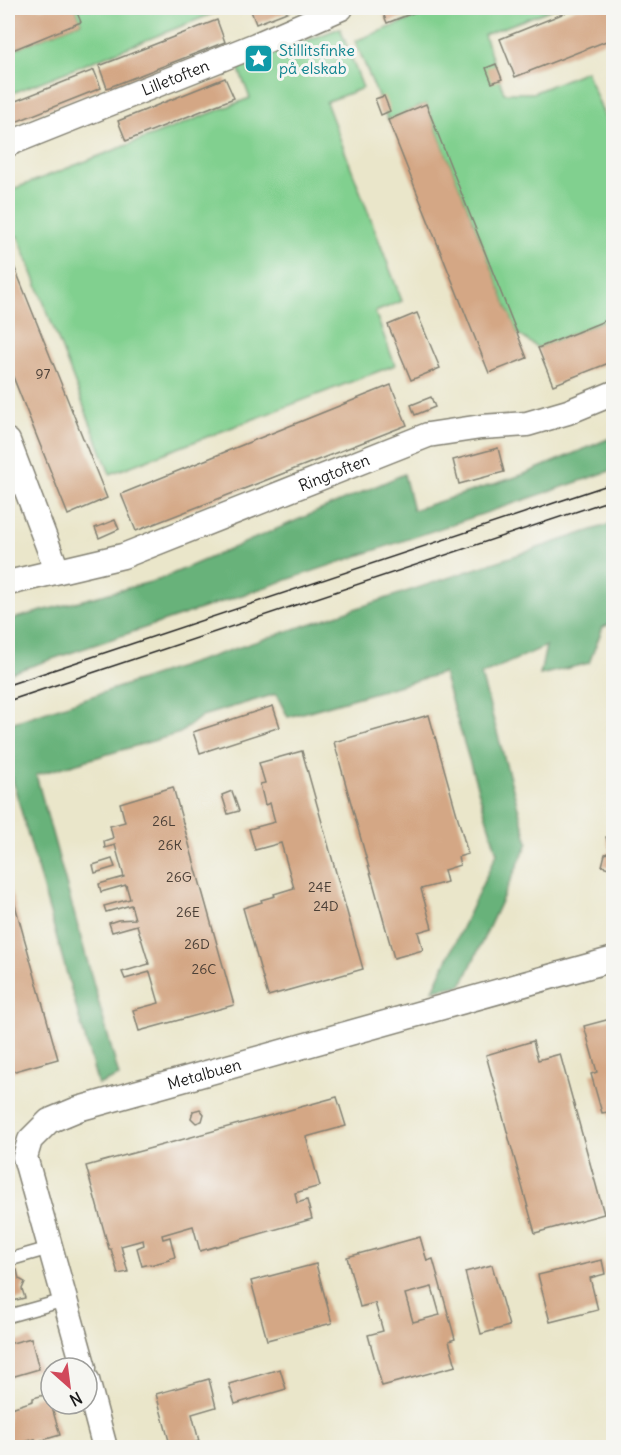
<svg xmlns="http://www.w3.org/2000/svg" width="621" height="1455" font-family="Delius,sans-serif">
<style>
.green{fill:#81d08f;stroke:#4e7656;stroke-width:1.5}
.forest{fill:#68b27a;stroke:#42674b;stroke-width:1.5}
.building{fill:#d4a785;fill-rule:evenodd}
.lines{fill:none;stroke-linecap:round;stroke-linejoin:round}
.lane-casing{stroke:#838173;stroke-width:15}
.street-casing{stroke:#838173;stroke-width:27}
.lane{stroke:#fff;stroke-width:12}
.street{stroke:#fff;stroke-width:24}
.tram{stroke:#1c1c1c;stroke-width:1.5}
.labels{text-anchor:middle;stroke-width:6;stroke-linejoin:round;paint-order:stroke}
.number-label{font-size:14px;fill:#4a3f36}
.culture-label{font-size:16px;fill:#0d838f;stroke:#f6f6f2;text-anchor:start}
.street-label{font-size:16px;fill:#1c1c1c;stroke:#f6f6f2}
</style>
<rect width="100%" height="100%" fill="#f6f6f2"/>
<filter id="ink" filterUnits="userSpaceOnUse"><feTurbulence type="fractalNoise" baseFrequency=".0167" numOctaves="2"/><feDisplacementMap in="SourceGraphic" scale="12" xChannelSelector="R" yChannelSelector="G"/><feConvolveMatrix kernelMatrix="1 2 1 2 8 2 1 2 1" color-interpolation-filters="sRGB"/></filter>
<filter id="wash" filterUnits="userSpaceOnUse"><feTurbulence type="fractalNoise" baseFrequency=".008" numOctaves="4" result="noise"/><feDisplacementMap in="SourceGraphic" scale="24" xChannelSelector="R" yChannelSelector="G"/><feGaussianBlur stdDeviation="1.35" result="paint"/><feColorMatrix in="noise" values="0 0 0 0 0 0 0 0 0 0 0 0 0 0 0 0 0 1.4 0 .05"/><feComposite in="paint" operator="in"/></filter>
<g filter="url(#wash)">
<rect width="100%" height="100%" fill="#eae6ca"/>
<g class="green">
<path d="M75 8H227L8 95V52L81 22Z"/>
<path d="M440 8H555L484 35 504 93H533L586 71 613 137V317L538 348 517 333 426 104 388 120 355 41Z"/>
<path d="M340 28 363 88 326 102 402 301 375 312 395 365 110 474 18 236 8 239V191L250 98 238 67Z"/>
</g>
<g class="forest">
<path d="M613 437V470L8 674V620L158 580 404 474 413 510 522 475Z"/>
<path d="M613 523V623L603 627 589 663 540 675 546 646 481 675 528 843 462 985 433 990 497 853 443 673 288 717 276 694 202 716 180 733 36 775 119 1076 98 1085 12 778 8 779V724Z"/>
</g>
<g id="blocks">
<g class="building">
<path d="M8 8H75L81 22 8 52Z"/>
<path d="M250 8H297L256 24Z"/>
<path d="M381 8H426L387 23Z"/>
<path d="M577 8H614V38L515 77 500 39Z"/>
<path d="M217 20 225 42 107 88 99 66Z"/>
<path d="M496 64 502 79 492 83 486 68Z"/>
<path d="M94 70 101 88 8 125V104Z"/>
<path d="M225 78 234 98 126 141 118 121Z"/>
<path d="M384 96 390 111 381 115 375 99Z"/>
<path d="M426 104 527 358 489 373 388 120Z"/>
<path d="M8 251 107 498 68 515 8 364Z"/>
<path d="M417 313 440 368 411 380 388 325Z"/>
<path d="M614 317V361L553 385 538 348Z"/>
<path d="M391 385 407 425 136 531 121 494Z"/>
<path d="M431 397 435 407 415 415 411 405Z"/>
<path d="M498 448 504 472 459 484 453 460Z"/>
<path d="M115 520 119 529 99 538 95 528Z"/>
<path d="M273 706 280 727 200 753 193 732Z"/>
<path d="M429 715 468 854 458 857 460 865 444 870 447 882 421 889 432 928 418 932 423 950 394 958 334 742Z"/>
<path d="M302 751 363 969 268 996 243 908 262 902 261 900 275 896 274 894 294 888 281 843 255 850 249 829 275 822 270 803 265 805 260 784 265 783 259 763Z"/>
<path d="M173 787 234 1005 139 1031 133 1010 159 1003 150 972 125 979 122 972 149 964 137 925 112 932 109 923 118 920 135 919 131 905 106 912 104 906 130 899 126 885 101 892 99 884 124 877 115 845 105 848 104 841 113 838 110 826 125 822 120 803Z"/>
<path d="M232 791 239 811 228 814 222 795Z"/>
<path d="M614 834V868L612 869 602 866 605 854 610 852 606 837Z"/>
<path d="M112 859 115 867 95 873 93 865Z"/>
<path d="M8 880 58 1059 8 1073Z"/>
<path d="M614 1018V1129H613L608 1112 602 1113 591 1074 597 1072 584 1026Z"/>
<path d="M533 1041 538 1060 560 1054 604 1214 535 1233 486 1055Z"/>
<path d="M337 1097 346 1126 306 1137 320 1186 295 1193 297 1203 307 1200 312 1219 200 1251 193 1226 162 1235 163 1239 170 1237 175 1257 168 1259 169 1260 150 1265V1264L142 1266 137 1248 144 1245 143 1240 121 1246 128 1272 118 1274 111 1249H109L86 1166Z"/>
<path d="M200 1109 204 1114 202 1121 196 1123 191 1118 193 1111Z"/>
<path d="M420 1237 427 1261 433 1259 455 1339 449 1341 456 1366 382 1386 368 1335 383 1331 375 1303 360 1307 347 1257ZM432 1287 440 1315 413 1322 405 1294Z"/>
<path d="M602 1260 605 1274 590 1278 598 1310 550 1322 538 1275Z"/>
<path d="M316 1264 332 1323 267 1340 251 1281Z"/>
<path d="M492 1265 509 1326 481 1334 465 1272Z"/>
<path d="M17 1270 19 1279 25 1282 22 1289 25 1298 8 1302V1273Z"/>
<path d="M31 1338 39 1369 8 1378V1344Z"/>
<path d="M280 1369 286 1389 235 1404 229 1384Z"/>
<path d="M209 1379 216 1407 192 1414 199 1441 176 1448H171L156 1394Z"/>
<path d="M48 1394 60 1435 36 1442 35 1439 8 1447V1409L33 1401V1398Z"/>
</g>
</g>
</g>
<g filter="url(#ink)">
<use href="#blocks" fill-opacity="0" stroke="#838173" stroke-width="1.5"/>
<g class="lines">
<defs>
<g id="lane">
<path d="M8 1260 50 1248"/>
<path d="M8 1316 65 1300"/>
</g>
<g id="street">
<path id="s1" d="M8 144 256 45 341 8"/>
<path d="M8 441 57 570"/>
<path id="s2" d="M8 583 123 556 428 435 481 427 527 424 568 412 614 393"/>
<path id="s3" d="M84 1368 25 1157 30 1140 49 1121 78 1109 614 959"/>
<path d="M87 1380 105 1448"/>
</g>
</defs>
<use href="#lane" class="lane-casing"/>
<use href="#street" class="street-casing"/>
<use href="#lane" class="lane"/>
<use href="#street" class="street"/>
<g class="tram">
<path d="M8 685 614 483"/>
<path d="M8 701 614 499"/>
</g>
</g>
</g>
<defs>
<symbol id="sight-square" viewBox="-11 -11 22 22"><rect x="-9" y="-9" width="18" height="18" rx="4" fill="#0f9aa8" stroke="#f6f6f2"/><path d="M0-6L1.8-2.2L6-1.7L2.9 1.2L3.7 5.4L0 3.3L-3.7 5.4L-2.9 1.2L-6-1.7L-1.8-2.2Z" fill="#fff"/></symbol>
</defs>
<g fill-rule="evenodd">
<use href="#sight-square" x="242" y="42" width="33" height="33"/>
</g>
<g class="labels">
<g class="number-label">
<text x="43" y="379">97</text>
<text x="164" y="826">26L</text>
<text x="170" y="850">26K</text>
<text x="179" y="882">26G</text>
<text x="320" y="892">24E</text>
<text x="326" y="911">24D</text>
<text x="188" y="917">26E</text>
<text x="197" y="949">26D</text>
<text x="204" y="974">26C</text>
</g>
<g class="culture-label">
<text x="279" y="56">Stillitsfinke<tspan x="279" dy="18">på elskab</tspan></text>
</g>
<g class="street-label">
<text dy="6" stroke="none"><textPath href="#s1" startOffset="180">Lilletoften</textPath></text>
<text dy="6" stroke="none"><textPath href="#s2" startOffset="345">Ringtoften</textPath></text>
<text dy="6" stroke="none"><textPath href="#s3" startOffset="426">Metalbuen</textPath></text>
</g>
</g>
<rect width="621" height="1455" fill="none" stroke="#f6f6f2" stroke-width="30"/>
<g transform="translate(69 1386) rotate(152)"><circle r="28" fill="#f6f6f2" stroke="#9f9f9c" stroke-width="1.5"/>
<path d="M0-4.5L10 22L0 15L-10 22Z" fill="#d1495b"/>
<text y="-9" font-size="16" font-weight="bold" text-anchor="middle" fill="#1c1c1c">N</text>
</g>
</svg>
